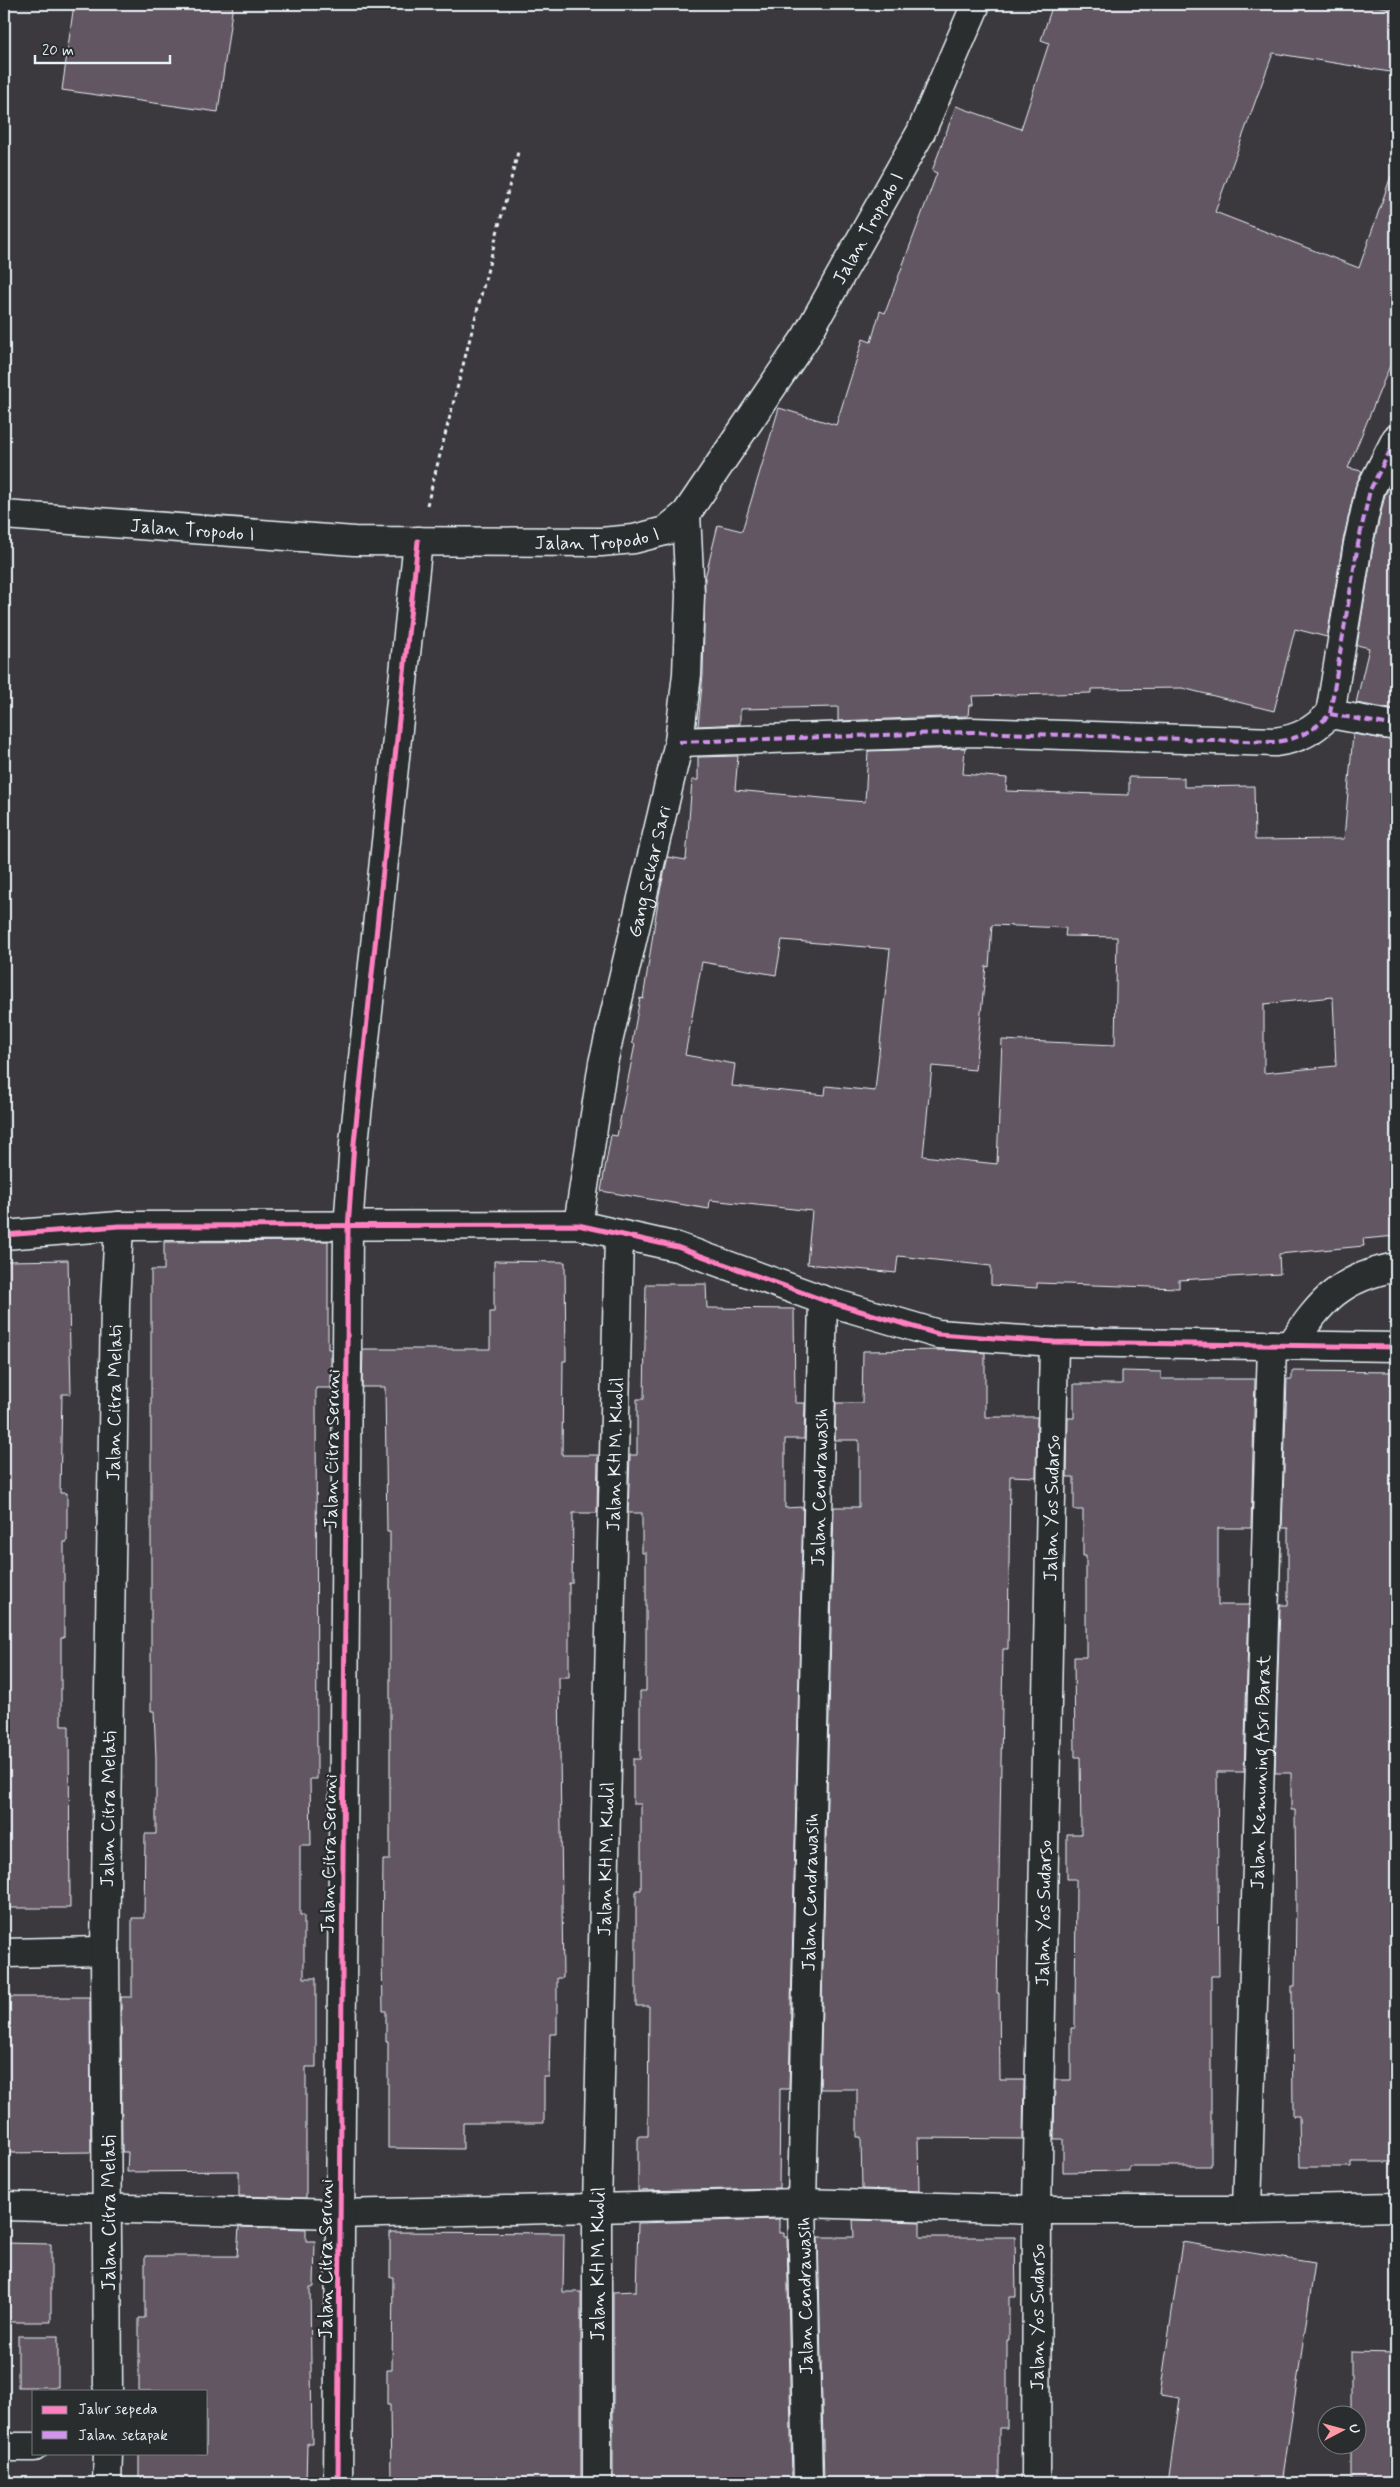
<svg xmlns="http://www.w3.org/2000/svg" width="1400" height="2487" font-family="Mynerve,sans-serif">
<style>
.building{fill:#635663;stroke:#e8f1f8;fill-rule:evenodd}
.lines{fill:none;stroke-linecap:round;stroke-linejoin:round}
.street-casing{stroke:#e8f1f8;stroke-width:31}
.secondary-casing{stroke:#e8f1f8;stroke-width:31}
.path{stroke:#e8f1f8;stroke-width:3;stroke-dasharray:4 4;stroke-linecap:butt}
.street{stroke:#2a2d2e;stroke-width:28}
.secondary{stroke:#2a2d2e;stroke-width:28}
.quiet{stroke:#d193ec;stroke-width:4;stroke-dasharray:8 4;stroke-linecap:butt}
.cycleway-casing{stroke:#2a2d2e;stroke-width:8}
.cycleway{stroke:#ff80c0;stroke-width:5}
.labels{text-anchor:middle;stroke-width:5;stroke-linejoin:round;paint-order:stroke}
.street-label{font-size:19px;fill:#e8f1f8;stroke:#2a2d2e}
</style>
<rect width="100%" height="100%" fill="#3b393e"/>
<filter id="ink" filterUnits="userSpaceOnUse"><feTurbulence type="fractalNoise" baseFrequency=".02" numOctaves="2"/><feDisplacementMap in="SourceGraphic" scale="10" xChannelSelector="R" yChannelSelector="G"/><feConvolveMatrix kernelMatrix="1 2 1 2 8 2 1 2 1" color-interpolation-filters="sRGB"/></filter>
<g filter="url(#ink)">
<g class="building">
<path d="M74 4H233L218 112 62 90Z"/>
<path d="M1053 4H1361L1396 9V73L1273 53 1215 212 1359 268 1391 176 1396 177V351L1348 468 1362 471 1355 487 1343 541 1327 637 1295 629 1274 711 1182 688 1091 689V693L972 696 973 705H969L968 716 838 721V707L740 709V724L698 726 703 675 705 578 718 525 742 531 779 408 836 425 863 339 871 342 880 311 885 313 937 173 932 171 956 106 1021 129 1049 43 1041 40Z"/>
<path d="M1393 479 1396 480V710L1356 703 1369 648 1357 645 1373 547 1385 495Z"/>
<path d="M1353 734 1396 741V1046L1391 1047 1396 1105V1236L1363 1239 1364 1246 1279 1254 1280 1274 1179 1280V1288L1037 1283V1288L991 1285V1266L898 1256 896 1273 807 1264 812 1211 710 1200 709 1209 601 1191 611 1135 617 1136 635 1044 632 1043 640 998 643 999 659 895 668 857 686 860 692 780H698V757L738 756 735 790 865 802 868 751 965 748 963 774 1007 778 1006 791 1129 795V777L1184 778V787L1254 786 1255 840 1344 839ZM992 925 1066 928 1065 936 1117 937 1115 1045 1002 1040 997 1164 923 1156 932 1066 975 1070 986 966 989 967ZM782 940 890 949 875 1091 826 1086 825 1095 732 1086 735 1064 685 1055 702 962 776 975ZM1333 997 1336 1066 1264 1073V1004Z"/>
<path d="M328 1241V1349H331V1388H316L317 1779H310L311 1845H300V1915H304V1978H316V2067H306V2198L239 2196V2171L127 2172 128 2152H122L121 1997H132V1918H144L145 1834H156V1758L154 1711H151V1270H164V1242Z"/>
<path d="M68 1260 71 1394H62L60 1493H67V1542H64V1638H61V1726H69L70 1908H4V1316H6L7 1261Z"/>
<path d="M494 1261 565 1262 566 1361H563L562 1455H598L597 1513H573L572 1583H569V1677H559L563 1978H557V2034H550L549 2077H544V2123H463V2149L388 2148V2042H386V2011H383L382 1956 383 1860H390V1532H387L385 1387H362L363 1349H490V1312H494Z"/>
<path d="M646 1284H706L707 1308 794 1309 795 1403H805L804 1439H785V1508L803 1507 789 2089H780L779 2188 638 2191V2136H648L649 2006H636V1890H641V1804H633V1759H640V1691H646V1553H642V1513H628L630 1455H637V1399H644Z"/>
<path d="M950 1350 985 1353V1417H1037L1036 1477 1010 1476 1008 1649H1003L997 1993H999L1000 2080H1024L1023 2139 918 2138 919 2191 862 2189 861 2137H857V2089H820L834 1507H859V1440H835L836 1403H862L863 1351Z"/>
<path d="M1122 1371 1161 1372V1379H1255L1251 1528H1218V1605H1249L1244 1772H1217L1219 1976H1211V2166H1129V2171L1063 2172V2139H1054L1055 2080H1071V2028H1075L1076 1879H1067V1834H1081L1080 1757H1075L1074 1657H1086V1556H1083V1510H1074V1477H1067L1068 1418H1074V1384H1122Z"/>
<path d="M1292 1371 1396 1372V2162H1351V2167H1300L1299 2116H1293L1292 1986H1295L1296 1907 1295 1810H1291V1773H1275L1280 1605H1288V1528H1282L1287 1379H1292Z"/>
<path d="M4 1997H90L91 2152 4 2153Z"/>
<path d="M779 2219V2233H784V2237H787L792 2483H613V2292L636 2291 638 2223Z"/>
<path d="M853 2220 920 2222V2237H1015L1016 2297H1009V2340H1007V2428H999V2483H824L818 2237H854Z"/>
<path d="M239 2227 306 2229V2241H315L314 2287H310L312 2443H307L306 2483H139V2453H206V2391H139V2318H145V2256H237Z"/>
<path d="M390 2232 564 2233 563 2292H581V2483H391L390 2405H387V2370H392L393 2277H390Z"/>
<path d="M1182 2242 1315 2263 1282 2483H1168L1180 2398 1160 2395Z"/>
<path d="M4 2243 51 2244V2322H4Z"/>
<rect x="18" y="2336" width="40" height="51"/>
<path d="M1351 2352 1396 2353V2483H1351V2444H1358V2414H1351Z"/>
</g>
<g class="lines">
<defs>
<g id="street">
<path d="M1330 714 1396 726"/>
<path d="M679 742 972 732 1275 742C1299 739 1313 731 1330 714L1358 544 1370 490 1396 439"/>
<path id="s1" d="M578 1225 603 1063 679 742 687 674 690 595 686 514"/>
<path d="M4 1235 119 1226 578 1225 677 1247 823 1300 938 1334 1054 1342 1396 1347"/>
<path d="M1291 1345C1322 1300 1340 1278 1396 1267"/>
<path d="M4 1953 105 1951"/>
<path d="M4 2206 340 2214 802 2203 1037 2210H1247L1396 2207"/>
<path id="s2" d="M1247 2210 1272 1345"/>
<path id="s3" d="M108 2391 105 1951 115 1303 119 1226"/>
<path d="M4 2447H34"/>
<path d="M107 2483 108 2453"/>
<path d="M338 2483 348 1229 354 1143 418 541"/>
<path id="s4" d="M597 2483V2209L619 1236"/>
<path id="s5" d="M808 2483 802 2203 823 1300"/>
<path id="s6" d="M1036 2483 1037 2210 1054 1342"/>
</g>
<g id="secondary">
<path id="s7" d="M4 515 354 541 601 542 634 539 665 531 686 514 806 337 921 132 976 4"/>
</g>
</defs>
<use href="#street" class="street-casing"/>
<use href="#secondary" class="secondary-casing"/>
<path class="path" d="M427 505 518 152"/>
<use href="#street" class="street"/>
<use href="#secondary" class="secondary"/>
<g class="quiet">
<path d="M1330 714 1396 726"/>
<path d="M679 742 972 732 1275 742C1299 739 1313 731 1330 714L1358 544 1370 490 1396 439"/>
</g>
<defs>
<g id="cycleway">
<path d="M4 1235 119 1226 578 1225 677 1247 823 1300 938 1334 1054 1342 1396 1347"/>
<path d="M338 2483 348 1229 354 1143 418 541"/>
</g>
</defs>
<use href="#cycleway" class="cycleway-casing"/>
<use href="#cycleway" class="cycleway"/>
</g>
</g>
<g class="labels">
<g class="street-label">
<text dy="7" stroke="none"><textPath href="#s7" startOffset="1029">Jalan Tropodo I</textPath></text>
<text dy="7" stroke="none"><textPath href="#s7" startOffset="189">Jalan Tropodo I</textPath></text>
<text dy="7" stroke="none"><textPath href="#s7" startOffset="594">Jalan Tropodo I</textPath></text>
<text dy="7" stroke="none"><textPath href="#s1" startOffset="361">Gang Sekar Sari</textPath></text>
<text dy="7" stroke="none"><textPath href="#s3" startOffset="988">Jalan Citra Melati</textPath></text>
<text transform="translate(331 1449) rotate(-89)" y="7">Jalan Citra Seruni</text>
<text dy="7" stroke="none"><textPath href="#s4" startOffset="1029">Jalan KH M. Kholil</textPath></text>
<text dy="7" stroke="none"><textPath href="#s5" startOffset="996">Jalan Cendrawasih</textPath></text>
<text dy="7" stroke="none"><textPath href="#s6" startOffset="975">Jalan Yos Sudarso</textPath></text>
<text dy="7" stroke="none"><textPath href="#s2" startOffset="438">Jalan Kemuning Asri Barat</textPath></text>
<text dy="7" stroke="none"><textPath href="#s3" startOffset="582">Jalan Citra Melati</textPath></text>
<text transform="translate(328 1854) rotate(-89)" y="7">Jalan Citra Seruni</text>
<text dy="7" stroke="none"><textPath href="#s4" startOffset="624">Jalan KH M. Kholil</textPath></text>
<text dy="7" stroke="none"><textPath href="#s5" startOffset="591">Jalan Cendrawasih</textPath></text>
<text dy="7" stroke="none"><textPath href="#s6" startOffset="570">Jalan Yos Sudarso</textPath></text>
<text transform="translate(108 2213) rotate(-90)" y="7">Jalan Citra Melati</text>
<text transform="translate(325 2259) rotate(-90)" y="7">Jalan Citra Seruni</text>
<text dy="7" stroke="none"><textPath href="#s4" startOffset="219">Jalan KH M. Kholil</textPath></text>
<text transform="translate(804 2296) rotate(-91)" y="7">Jalan Cendrawasih</text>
<text dy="7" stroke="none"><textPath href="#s6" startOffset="166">Jalan Yos Sudarso</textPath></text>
</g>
</g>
<rect width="1400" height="2487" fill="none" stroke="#2a2d2e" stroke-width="20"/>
<rect x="10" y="10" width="1380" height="2467" fill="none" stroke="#e8f1f8" stroke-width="2" filter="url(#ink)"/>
<rect x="32" y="2390" width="175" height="65" fill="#2a2d2e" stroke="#767b7f"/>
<rect x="42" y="2406" width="25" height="8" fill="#ff80c0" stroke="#767b7f"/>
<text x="78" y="2414" font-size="15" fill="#e8f1f8">Jalur sepeda</text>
<rect x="42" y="2431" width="25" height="8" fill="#d193ec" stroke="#767b7f"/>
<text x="78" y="2440" font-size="15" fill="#e8f1f8">Jalan setapak</text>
<g transform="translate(1342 2430) rotate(84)"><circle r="24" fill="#2a2d2e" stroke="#767b7f"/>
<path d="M0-4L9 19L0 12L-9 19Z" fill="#ff9aa2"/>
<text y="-8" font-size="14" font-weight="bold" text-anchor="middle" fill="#e8f1f8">U</text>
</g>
<path d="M35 55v8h135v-8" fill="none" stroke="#e8f1f8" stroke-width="2.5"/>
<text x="42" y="55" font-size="15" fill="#e8f1f8" stroke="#2a2d2e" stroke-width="4" paint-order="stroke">20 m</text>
</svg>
